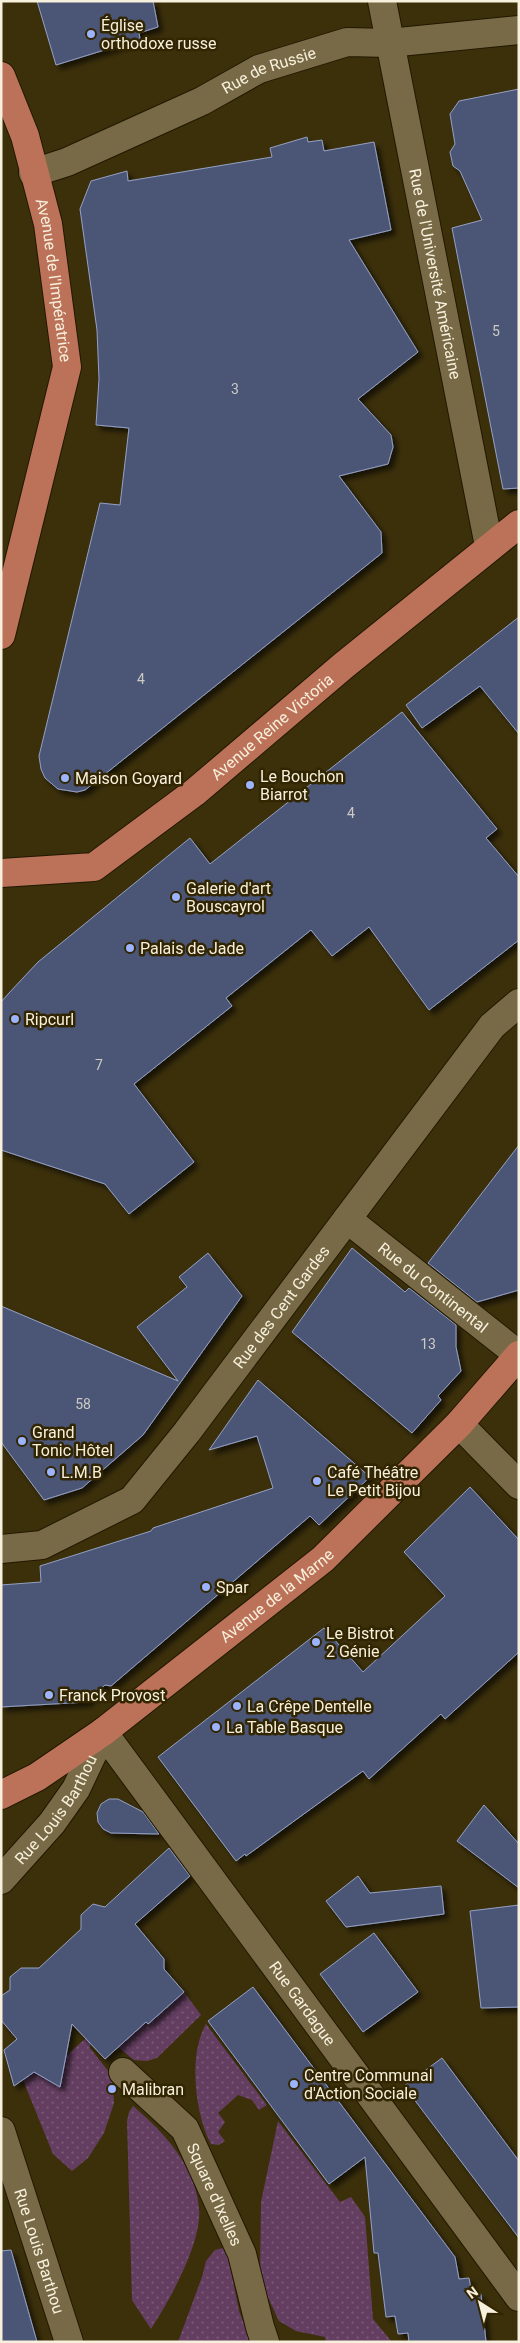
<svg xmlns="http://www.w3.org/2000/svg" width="520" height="2343" font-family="Roboto,sans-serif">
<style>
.grass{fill:url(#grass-dots)}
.building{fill:#4c5777;stroke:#94a0c4;filter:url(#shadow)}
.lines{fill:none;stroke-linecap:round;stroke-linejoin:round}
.minor-casing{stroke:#211800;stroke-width:30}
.major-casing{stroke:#211800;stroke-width:30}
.minor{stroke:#786a46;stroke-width:28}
.major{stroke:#bc7259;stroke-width:28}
.poi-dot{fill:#9cb4fd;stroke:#322501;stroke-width:2}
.labels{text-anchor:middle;stroke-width:5;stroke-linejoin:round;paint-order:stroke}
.number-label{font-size:14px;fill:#cccac3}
.poi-label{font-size:16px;fill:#f7f0dc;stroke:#322501;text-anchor:start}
.street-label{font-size:16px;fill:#f7f0dc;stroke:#322501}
</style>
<defs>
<pattern id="grass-dots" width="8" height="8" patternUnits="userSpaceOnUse" patternTransform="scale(1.25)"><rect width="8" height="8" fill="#643e61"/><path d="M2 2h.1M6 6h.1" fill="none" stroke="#7b5a77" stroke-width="1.8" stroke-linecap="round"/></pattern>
<filter id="shadow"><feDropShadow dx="4.5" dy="4.5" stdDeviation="2.5" flood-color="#0009"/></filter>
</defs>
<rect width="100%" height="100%" fill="#3c300b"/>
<g class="grass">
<path d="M184 1992 201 2015 157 2058 147 2061 134 2060 118 2047 100 2025 127 2001 148 2024Z"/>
<path d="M206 2024 267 2105 259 2110 252 2100 238 2095 218 2113 225 2122 218 2132 225 2141 219 2145 211 2144C195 2114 188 2055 206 2024Z"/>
<path d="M86 2038 90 2042V2048L112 2076 114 2103 104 2133 88 2158 72 2171 53 2154 23 2080 44 2062H59Z"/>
<path d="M133 2106C165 2133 196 2167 199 2209 202 2243 169 2301 151 2329L132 2300 127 2121 129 2112Z"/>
<path d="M278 2121 340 2202 351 2197 365 2217 373 2319 392 2342H326L325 2337 296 2331 279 2321 260 2280 261 2202Z"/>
<path d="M223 2248 228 2256 239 2311 251 2342H178L202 2277 206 2261 215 2250Z"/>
</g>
<g class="building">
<path d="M37 1H153L158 27 139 33 140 39 56 65Z"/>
<path d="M519 89V488L503 489 452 228 482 220 460 171 453 166 450 152 455 144 450 114 459 101Z"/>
<path d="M307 137 308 142 322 140 324 151 374 142 391 230 349 240 418 352 358 399 391 435 393 447 388 464 339 476 381 532 382 553 85 790 77 792 58 789 45 778 41 769 39 756 100 503 120 505 129 428 96 425 99 379 97 330 80 209 91 181 127 171 128 181 272 157 270 148Z"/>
<path d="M519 617V734L480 686 422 728 406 705Z"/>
<path d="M402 712 497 829 486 838 519 877V940L429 1010 369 927 332 956 311 930 226 998 232 1006 134 1084 194 1162 129 1214 105 1184 1 1150V1002L9 993 38 962 190 838 210 864Z"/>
<path d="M519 1145V1290L477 1302 428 1263Z"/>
<path d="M352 1248 405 1292 409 1288 456 1325V1347L461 1371 438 1396 441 1400 412 1433 292 1332Z"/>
<path d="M208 1253 242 1296 143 1435 82 1488 44 1500 1 1442V1306L178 1381 137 1327 187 1287 179 1277Z"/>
<path d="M258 1380 370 1477 319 1525 310 1516 111 1686 105 1685 87 1702 1 1707V1585L41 1582 40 1566 151 1531 153 1528 273 1488 257 1436 209 1450Z"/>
<path d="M470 1487 519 1540V1652L445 1719 441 1714 369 1779 363 1771 246 1856 245 1854 236 1861 158 1757 324 1628 363 1672 445 1596 404 1552Z"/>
<path d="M109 1799H118L143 1812 159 1834 111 1833 103 1829 98 1822 97 1813 101 1804Z"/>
<path d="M484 1805 519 1844V1888L457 1841Z"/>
<path d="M169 1848 190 1876 135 1924 164 1959V1969L184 1992 148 2024 146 2022 105 2059 72 2024 60 2087 34 2072 14 2086 4 2050 17 2039 1 2020V1996L10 1990V1977L21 1968H39L81 1929V1915L93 1904 105 1907Z"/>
<path d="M358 1876 370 1893 441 1886 444 1914 346 1927 326 1901Z"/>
<path d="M519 1905V2007L481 2008 470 1911Z"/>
<path d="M374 1933 418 1992 363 2032 320 1974Z"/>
<path d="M253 1987 455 2257 459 2279 469 2278 472 2295 481 2294 486 2342H409L408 2333 398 2334 395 2316 386 2317 378 2253H374L365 2157 329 2184 208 2021Z"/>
<path d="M442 2058 519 2161V2238L404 2086Z"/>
<path d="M11 2250 37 2342H1V2251Z"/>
</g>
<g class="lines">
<defs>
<g id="minor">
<path id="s1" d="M382 1 489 546"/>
<path id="s2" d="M33 173 67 162 202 101 259 69 347 42 389 43 519 30"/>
<path id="s3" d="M347 1219 519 1355"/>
<path d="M459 1424 519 1485"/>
<path id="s4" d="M1 1549 42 1545 132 1500 187 1432 492 1026 519 1003"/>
<path id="s5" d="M1 1880 52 1823 76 1789 103 1732 519 2297"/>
<path id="s6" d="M123 2072 185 2129 242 2254 260 2327 265 2342"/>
<path id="s7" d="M1 2131 69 2342"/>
</g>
<g id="major">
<path id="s8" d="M1 76 25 136 48 224 67 367 1 635"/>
<path id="s9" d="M1 873 94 867 195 792 343 666 519 524"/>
<path id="s10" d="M1 1795 37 1777 103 1732 323 1559 459 1424 519 1355"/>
</g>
</defs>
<use href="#minor" class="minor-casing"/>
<use href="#major" class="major-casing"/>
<use href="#minor" class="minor"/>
<use href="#major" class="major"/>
</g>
<g class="poi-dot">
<circle cx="91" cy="34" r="5"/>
<circle cx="65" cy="778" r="5"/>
<circle cx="250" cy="785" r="5"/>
<circle cx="176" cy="897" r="5"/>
<circle cx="130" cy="948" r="5"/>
<circle cx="15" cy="1019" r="5"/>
<circle cx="22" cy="1441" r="5"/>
<circle cx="51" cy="1472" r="5"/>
<circle cx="317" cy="1481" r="5"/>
<circle cx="206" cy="1587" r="5"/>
<circle cx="316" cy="1642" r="5"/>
<circle cx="49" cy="1695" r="5"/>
<circle cx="237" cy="1706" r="5"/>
<circle cx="216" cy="1727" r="5"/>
<circle cx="294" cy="2084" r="5"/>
<circle cx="112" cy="2089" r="5"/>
</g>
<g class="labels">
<g class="number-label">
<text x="496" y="336">5</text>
<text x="235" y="394">3</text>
<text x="141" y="684">4</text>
<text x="351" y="818">4</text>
<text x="99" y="1070">7</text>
<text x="428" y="1349">13</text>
<text x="83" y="1409">58</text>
</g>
<g class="poi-label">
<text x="101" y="31">Église<tspan x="101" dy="18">orthodoxe russe</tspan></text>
<text x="260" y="782">Le Bouchon<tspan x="260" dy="18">Biarrot</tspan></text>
<text x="75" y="784">Maison Goyard</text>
<text x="186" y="894">Galerie d'art<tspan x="186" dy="18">Bouscayrol</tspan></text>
<text x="140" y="954">Palais de Jade</text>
<text x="25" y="1025">Ripcurl</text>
<text x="32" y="1438">Grand<tspan x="32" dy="18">Tonic Hôtel</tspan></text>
<text x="61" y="1478">L.M.B</text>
<text x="327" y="1478">Café Théâtre<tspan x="327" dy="18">Le Petit Bijou</tspan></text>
<text x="216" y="1593">Spar</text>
<text x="326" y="1639">Le Bistrot<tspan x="326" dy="18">2 Génie</tspan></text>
<text x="59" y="1701">Franck Provost</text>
<text x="247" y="1712">La Crêpe Dentelle</text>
<text x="226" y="1733">La Table Basque</text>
<text x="304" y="2081">Centre Communal<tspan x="304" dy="18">d'Action Sociale</tspan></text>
<text x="122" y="2095">Malibran</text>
</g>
<g class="street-label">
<text dy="6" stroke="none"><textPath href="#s2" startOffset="258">Rue de Russie</textPath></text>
<text dy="6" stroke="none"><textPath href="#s1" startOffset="278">Rue de l'Université Américaine</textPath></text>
<text dy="6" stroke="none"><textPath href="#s8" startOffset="212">Avenue de l'Impératrice</textPath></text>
<text dy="6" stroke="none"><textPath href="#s9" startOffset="320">Avenue Reine Victoria</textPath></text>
<text dy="6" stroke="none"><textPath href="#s3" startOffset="110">Rue du Continental</textPath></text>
<text dy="6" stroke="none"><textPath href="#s4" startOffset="386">Rue des Cent Gardes</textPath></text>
<text dy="6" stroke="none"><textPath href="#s10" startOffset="341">Avenue de la Marne</textPath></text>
<text dy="6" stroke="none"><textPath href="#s5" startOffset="90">Rue Louis Barthou</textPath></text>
<text dy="6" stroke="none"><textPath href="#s5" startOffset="518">Rue Gardague</textPath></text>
<text dy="6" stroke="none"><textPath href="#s6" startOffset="156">Square d'Ixelles</textPath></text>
<text dy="6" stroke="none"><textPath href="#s7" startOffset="126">Rue Louis Barthou</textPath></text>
</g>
</g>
<rect width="520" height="2343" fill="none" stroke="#f7f0dc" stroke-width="5"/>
<g transform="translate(480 2303) rotate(324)" stroke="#322501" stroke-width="4" paint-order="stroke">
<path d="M0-4L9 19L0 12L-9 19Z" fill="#f7f0dc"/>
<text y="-8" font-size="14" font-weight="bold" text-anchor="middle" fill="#f7f0dc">N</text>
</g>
</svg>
